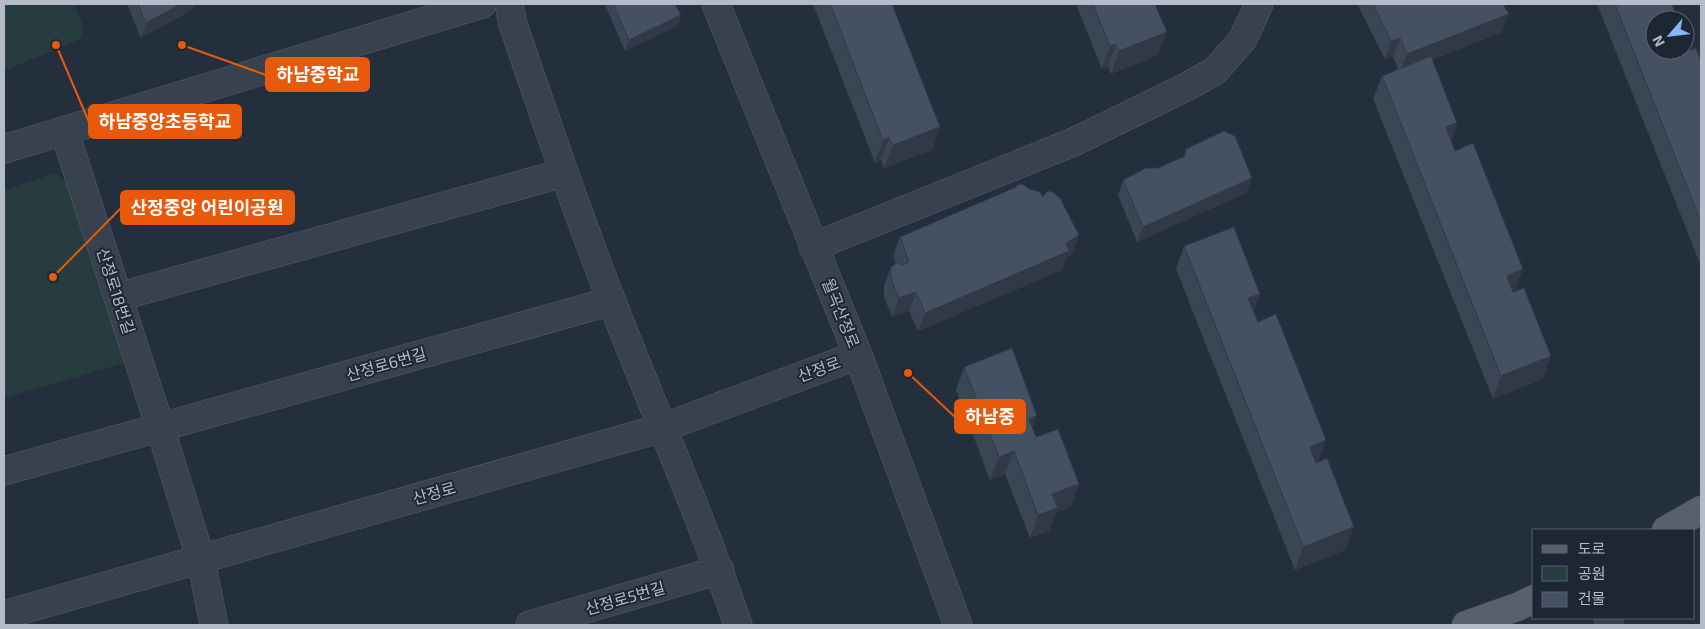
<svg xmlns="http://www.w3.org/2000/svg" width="1705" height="629" font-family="'Exo 2','Noto Sans KR',sans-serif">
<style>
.green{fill:#263c3f}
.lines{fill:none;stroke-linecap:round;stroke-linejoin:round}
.minor-casing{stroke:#565f6c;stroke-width:29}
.major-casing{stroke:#414a57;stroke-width:29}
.minor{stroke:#38414e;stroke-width:28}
.major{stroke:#56606e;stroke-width:28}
.wall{fill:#3b4654}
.shaded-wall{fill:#303945}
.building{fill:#455162;stroke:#303945}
.labels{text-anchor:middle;stroke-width:4;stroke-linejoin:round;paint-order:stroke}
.street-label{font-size:16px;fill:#b4bcc9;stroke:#1d2633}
.leader{fill:none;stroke:#e8590c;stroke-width:2}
.callout-dot{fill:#e8590c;stroke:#1d2633;stroke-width:2}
.callout{fill:#e8590c;stroke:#e8590c;stroke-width:2}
.callout-label{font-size:18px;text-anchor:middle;font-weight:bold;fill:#fff}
</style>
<rect width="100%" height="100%" fill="#242f3e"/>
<g class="green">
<path d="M4 4H74L84 28 80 39 4 71Z"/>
<path d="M55 173 78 188 124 363 4 398V190Z"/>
</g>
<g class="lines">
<defs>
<g id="minor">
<path d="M509 4 512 21C544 116 576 210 612 302 654 410 701 516 738 625"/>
<path d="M716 4 858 355 958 625"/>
<path d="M64 130 160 427 201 560 214 625"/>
<path d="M4 149 482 4"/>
<path d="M813 247 1076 141 1186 87 1215 71 1243 39 1259 4"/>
<path d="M118 297 563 173"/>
<path d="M4 471 612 301"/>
<path d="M4 615 662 428 858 355"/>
<path d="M530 625 720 570"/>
<path d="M1609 625V618"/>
</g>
<g id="major">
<path d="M1666 530 1701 510"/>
<path d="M1466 625 1517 607 1534 599"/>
</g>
</defs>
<use href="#minor" class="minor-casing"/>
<use href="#major" class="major-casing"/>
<use href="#minor" class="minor"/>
<use href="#major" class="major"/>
</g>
<g class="wall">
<path d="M127 4H194L192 10 141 38Z"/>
<path d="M605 4H675L681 15 677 26 625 51 605 5Z"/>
<path d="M813 4H892L940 127 932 150 884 168 881 160 875 163Z"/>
<path d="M1076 4H1155L1158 55 1111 74 1108 66 1102 69Z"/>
<path d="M1357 4H1503L1502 32 1432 60 1457 123 1451 140 1515 291 1543 379 1493 399 1373 99 1382 76 1398 69 1393 57 1385 59Z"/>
<path d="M1597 4H1672L1655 20 1678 55 1701 61V266Z"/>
<path d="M1186 149 1252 178 1246 193 1137 242 1118 195 1123 180 1158 168 1184 156Z"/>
<path d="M900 237 1072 254 1067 257 1062 270 918 331 909 311 892 317 884 297V286L891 267 896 264 893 256Z"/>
<path d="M1184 246 1254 311 1258 322 1326 440 1318 462 1345 550 1295 570 1176 269Z"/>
<path d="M964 367 1033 429 1036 437 1079 484 1071 507 1056 512 1049 531 1030 538 1005 474 990 480 956 390Z"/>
</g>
<g class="shaded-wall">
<path d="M181 4H194L192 10 141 38 146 23Z"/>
<path d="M1509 14 1502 32 1400 73 1407 54Z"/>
<path d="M681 15 677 26 625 51 629 40Z"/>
<path d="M1167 32 1158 55 1111 74 1119 51Z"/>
<path d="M1400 38 1393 57 1385 59 1391 41Z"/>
<path d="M1116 44 1108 66 1102 69 1110 46Z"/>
<path d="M1457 123 1449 146 1446 127Z"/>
<path d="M940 127 932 150 884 168 893 145Z"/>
<path d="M889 138 881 160 875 163 883 140Z"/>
<path d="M1252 178 1246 193 1137 242 1143 227Z"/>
<path d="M1079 235 1072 254 1067 257 1062 270 918 331 925 313Z"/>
<path d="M1523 269 1515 292 1499 299 1507 276Z"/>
<path d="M916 292 909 311 892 317 899 298Z"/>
<path d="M1260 294 1252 317 1248 298Z"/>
<path d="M1551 356 1543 379 1493 399 1501 376Z"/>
<path d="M1037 416 1029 439V419Z"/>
<path d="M1326 440 1317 463 1301 470 1310 447Z"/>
<path d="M1014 451 1005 474 990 480 999 457Z"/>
<path d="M1079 484 1071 507 1056 512 1049 531 1030 538 1038 515 1052 494Z"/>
<path d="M1354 527 1345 550 1295 570 1303 547Z"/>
</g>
<g class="building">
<path d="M138 4H181L146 23Z"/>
<path d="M613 4H675L681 15 629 40Z"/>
<path d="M830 4H892L940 127 893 145 889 138 883 140Z"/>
<path d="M1093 4H1155L1167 32 1119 51 1116 44 1110 46Z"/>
<path d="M1373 4H1503L1509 14 1407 54 1400 38 1391 41Z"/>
<path d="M1615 4H1672L1678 20H1655V50H1676L1678 55 1696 48 1701 61V222Z"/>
<path d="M1431 56 1457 123 1446 127 1455 151 1473 143 1523 269 1507 276 1513 292 1524 288 1551 356 1501 376 1382 76Z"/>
<path d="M1224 131 1235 136 1252 178 1143 227 1123 180 1146 168H1158L1185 156 1186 149Z"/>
<path d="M1018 184 1024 185 1029 189 1040 192 1043 197 1046 192 1051 191 1060 198 1079 235 1066 243 1069 251 925 313 916 292 899 298 891 279V267L898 262 902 265 909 262 900 237 1016 187Z"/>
<path d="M1234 227 1260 294 1248 298 1258 322 1276 314 1326 440 1310 447 1316 463 1327 458 1354 527 1303 547 1184 246Z"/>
<path d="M1012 348 1037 416 1029 419 1036 437 1058 429 1079 484 1052 494 1058 508 1038 515 1014 451 999 457 964 367Z"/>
</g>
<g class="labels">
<g class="street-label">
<text transform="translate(116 291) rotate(72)" y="6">산정로18번길</text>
<text transform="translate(841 313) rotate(68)" y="6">월곡산정로</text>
<text transform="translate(386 364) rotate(-16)" y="6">산정로6번길</text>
<text transform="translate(819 369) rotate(-20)" y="6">산정로</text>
<text transform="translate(434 493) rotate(-16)" y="6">산정로</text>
<text transform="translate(625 598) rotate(-16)" y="6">산정로5번길</text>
</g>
</g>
<path class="leader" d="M182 45L266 75M56 45L89 122M53 277L121 208M908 373L955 417"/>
<g class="callout-dot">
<circle cx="182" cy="45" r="5"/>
<circle cx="56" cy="45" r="5"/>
<circle cx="53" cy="277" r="5"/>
<circle cx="908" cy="373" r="5"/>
</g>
<g class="callout">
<rect x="266" y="58" width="103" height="33" rx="5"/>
<rect x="89" y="105" width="152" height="33" rx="5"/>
<rect x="121" y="191" width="173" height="33" rx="5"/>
<rect x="955" y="400" width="70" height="33" rx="5"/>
</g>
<g class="callout-label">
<text x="318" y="81">하남중학교</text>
<text x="165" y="128">하남중앙초등학교</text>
<text x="207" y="214">산정중앙 어린이공원</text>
<text x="990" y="423">하남중</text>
</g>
<rect width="1705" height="629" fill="none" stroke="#b4bcc9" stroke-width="10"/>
<rect x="1532" y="529" width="162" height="90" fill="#1d2633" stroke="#59626f"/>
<rect x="1542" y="545" width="25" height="8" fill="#56606e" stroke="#59626f"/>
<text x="1578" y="554" font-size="15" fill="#b4bcc9">도로</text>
<rect x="1542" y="566" width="25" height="15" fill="#263c3f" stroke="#59626f"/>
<text x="1578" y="579" font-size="15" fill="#b4bcc9">공원</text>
<rect x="1542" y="592" width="25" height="15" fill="#455162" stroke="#59626f"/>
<text x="1578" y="604" font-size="15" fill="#b4bcc9">건물</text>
<g transform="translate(1670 35) rotate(242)"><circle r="24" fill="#1d2633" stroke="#59626f"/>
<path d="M0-4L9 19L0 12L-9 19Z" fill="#8ab4f8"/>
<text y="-8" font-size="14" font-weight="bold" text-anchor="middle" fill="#b4bcc9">N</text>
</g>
</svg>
